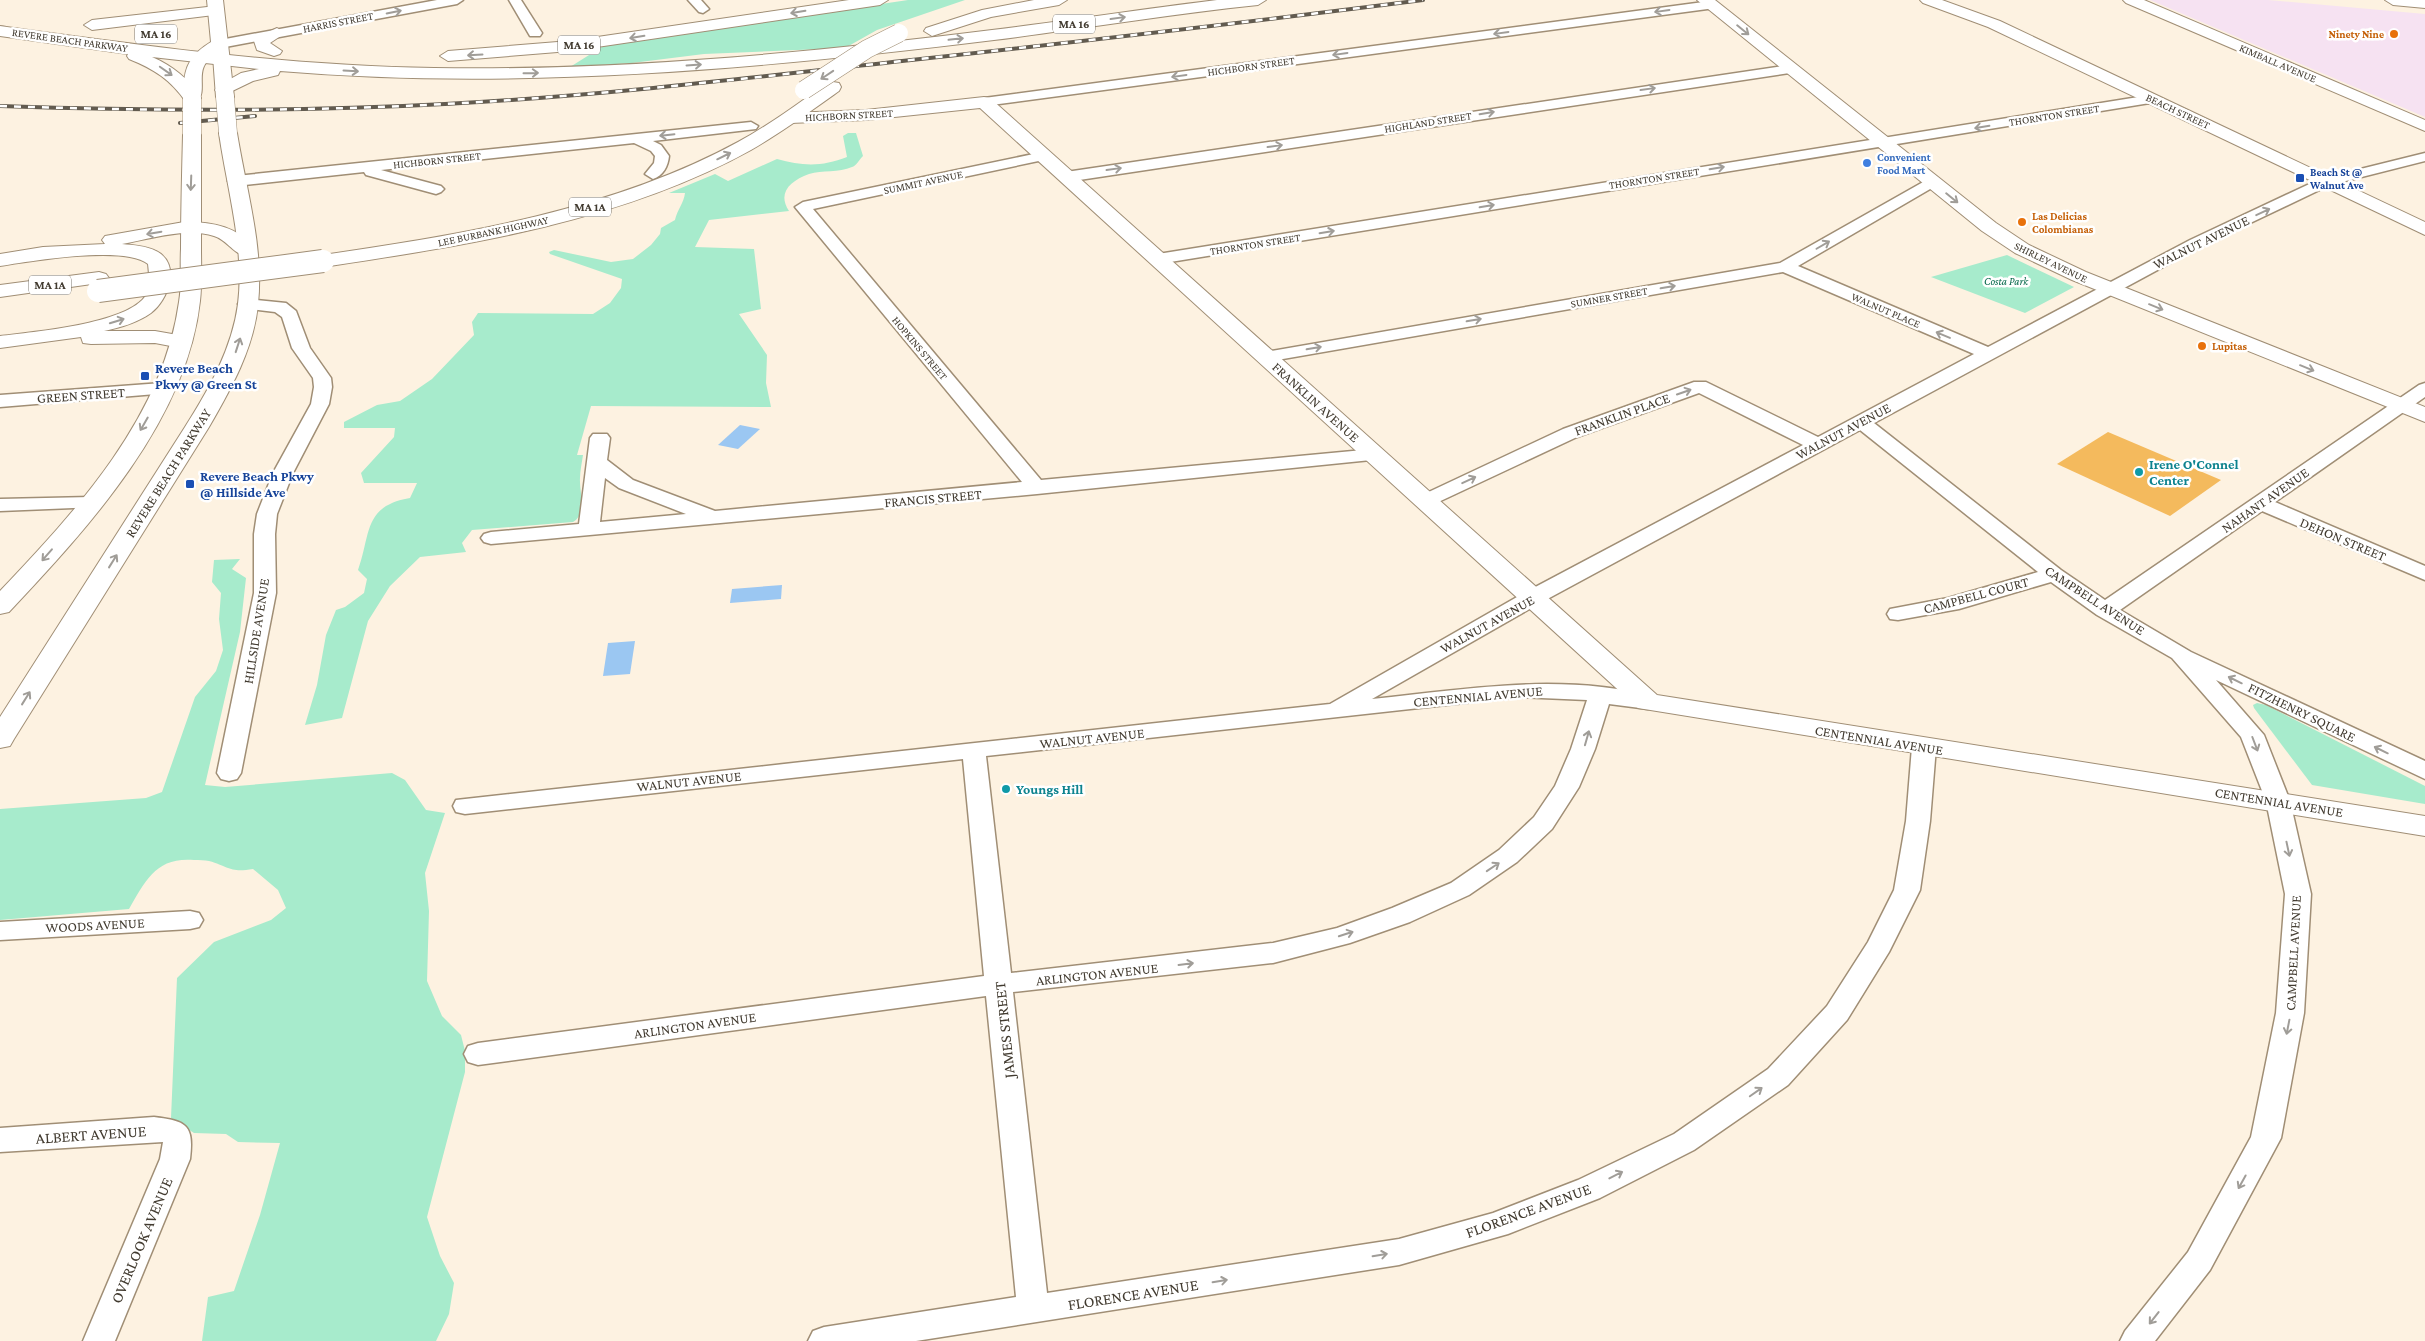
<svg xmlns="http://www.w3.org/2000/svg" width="2425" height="1341" font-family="'Crimson Pro',serif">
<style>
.commercial{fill:#f6e2f2}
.green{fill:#a7ebcc}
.water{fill:#9bc7f2}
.building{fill:#f4ba5d}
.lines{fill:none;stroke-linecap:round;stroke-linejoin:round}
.minor-casing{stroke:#a08e75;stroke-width:3}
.tertiary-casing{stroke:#a08e75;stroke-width:2}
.secondary-casing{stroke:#a08e75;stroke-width:2}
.trunk-casing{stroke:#a08e75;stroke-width:2}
.minor{fill:#fff;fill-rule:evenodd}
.tertiary{fill:#fff;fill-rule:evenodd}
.secondary{fill:#fff;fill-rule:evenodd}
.trunk{fill:#fff;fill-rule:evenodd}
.rail-casing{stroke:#625b4f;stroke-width:4}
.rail{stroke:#fff;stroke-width:2.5;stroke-dasharray:7;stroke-linecap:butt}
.secondary-bridge-casing{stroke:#a08e75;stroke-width:19;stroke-linecap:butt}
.trunk-bridge-far1-casing{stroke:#a08e75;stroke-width:19;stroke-linecap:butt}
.trunk-bridge-casing{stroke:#a08e75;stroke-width:24;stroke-linecap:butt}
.secondary-bridge{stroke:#fff;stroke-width:18}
.trunk-bridge-far1{stroke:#fff;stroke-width:18}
.trunk-bridge{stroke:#fff;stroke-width:22}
.oneway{stroke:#a09d98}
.food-dot{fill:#e8710a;stroke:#fff;stroke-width:2}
.shop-dot{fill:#3f7fe0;stroke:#fff;stroke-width:2}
.transit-dot{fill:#1a4fb4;stroke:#fff;stroke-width:2}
.culture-dot{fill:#0f9aa8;stroke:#fff;stroke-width:2}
.labels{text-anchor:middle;stroke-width:5;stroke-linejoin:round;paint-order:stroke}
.far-street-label{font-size:11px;fill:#423b30;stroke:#fff}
.far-food-label{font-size:11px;font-weight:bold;fill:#c56008;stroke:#fff;text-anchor:start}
.far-shop-label{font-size:11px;font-weight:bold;fill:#366cbe;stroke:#fff;text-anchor:start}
.far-transit-label{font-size:11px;font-weight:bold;fill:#164399;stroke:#fff;text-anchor:start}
.far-park-label{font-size:11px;font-style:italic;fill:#05684a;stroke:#fff}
.shield{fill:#fff;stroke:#7b766e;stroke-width:1}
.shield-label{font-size:12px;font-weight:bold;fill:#423b30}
.street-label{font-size:14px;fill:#423b30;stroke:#fff}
.transit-label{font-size:14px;font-weight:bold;fill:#164399;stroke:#fff;text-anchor:start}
.culture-label{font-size:14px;font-weight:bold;fill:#0d838f;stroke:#fff;text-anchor:start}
.near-street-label{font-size:16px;fill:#423b30;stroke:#fff}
</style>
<rect width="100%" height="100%" fill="#fdf2e1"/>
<path class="commercial" d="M2150 0H2268L2425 14V117Z"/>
<g class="green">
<path d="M908 0H965L877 30 845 48 704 54 632 63 570 67 605 45Z"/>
<path d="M848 133H856L863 156C859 160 856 166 852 167 839 173 822 170 809 174 790 181 777 193 789 211L709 220 695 247 754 249 761 309 739 314 767 355 766 383 771 407 591 406 577 455H583C582 462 580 471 580 478 579 493 588 513 573 522L472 530 462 543 466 552 420 557 390 586 368 621 342 718 305 725 317 685 326 635 336 610 345 607 364 593 367 579 358 570C371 534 363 506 410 498L417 483H364L361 473 394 437 395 428H344V422L377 405 400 401 432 379 474 335 472 322 478 313 593 314 610 303 621 288 622 279 550 254 549 252 554 250 611 262 633 259 651 245 660 234 661 228 675 220C677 210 684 203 685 193H669L715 174 728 181 777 159C802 166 822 167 847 157L843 136Z"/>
<path d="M2007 255 2074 287 2025 313 1931 277Z"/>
<path d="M240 559 232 569 246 578 240 632 205 785 225 787 392 773 405 780 426 810 445 813 425 873 429 911 427 981 442 1016 461 1035 465 1051V1072L427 1217 440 1256 454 1283 449 1314 436 1341H202L208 1297 234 1291 260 1215 280 1143 238 1142 226 1134 194 1133 171 1118 177 978 214 942 271 920 286 908 278 890 253 869C230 873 230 867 209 861 205 860 199 860 194 860 156 857 146 880 129 909L0 920V809L146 798 162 792 195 697 216 671 223 650 219 619 221 593 212 582 214 560Z"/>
<path d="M2257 703 2266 705 2425 786V804L2312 785 2254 708 2253 705Z"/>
</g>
<g class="water">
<path d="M740 425 760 429 738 449 718 445Z"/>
<path d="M782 585 781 599 730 603 732 589Z"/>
<path d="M635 641 630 674 603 676 608 643Z"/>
</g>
<path class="building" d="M2108 432 2221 480 2170 516 2057 464Z"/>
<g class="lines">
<defs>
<g id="minor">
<path d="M437 0H463L457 4 220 48 213 44 220 40Z"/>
<path d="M509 0H521L542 33 540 36H530Z"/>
<path d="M688 0H701L709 9 703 13 699 12Z"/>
<path d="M1711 1 1715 2 1717 5 1715 8 984 106 977 102 984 98Z"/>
<path d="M1791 65 1798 69 1796 72 1066 182 1058 177 1066 172Z"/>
<path d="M2151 95 2156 96 2158 99 2156 102 1158 264 1150 259 1158 254Z"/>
<path d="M751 122 758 126 756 129 653 141 661 145 669 156C668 166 663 176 653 179L645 174 654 163 655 156 651 151 634 143 381 170 441 186 444 189 441 192 436 194 366 175 364 172 236 186 228 181 236 176Z"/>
<path d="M1043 152 1050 156 1048 159 813 209 1041 480 1374 449 1381 451 1384 455 1381 459 1037 494 491 544 484 542 481 538 484 534 491 532 579 524 590 438 593 434H607L610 438 607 460 633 480 715 511 1022 482 795 207 803 202ZM605 478 619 488 686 514 600 522Z"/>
<path d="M2425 153V161L2330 185 2202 246 1874 423 2061 570 2105 600 2419 385 2425 383V397L2275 502 2425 566V580L2262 511 2120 610 2191 652 2425 761V779L2216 680 2264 735 2290 801 2311 894 2304 1013 2281 1138 2210 1270 2155 1341H2120L2125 1331 2188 1252 2251 1137 2276 1013 2285 894 2266 801 2241 737 2172 658 2097 615 2051 582 1959 609 1898 620 1890 619 1887 614 1890 609 1948 598 2038 572 1860 430 1540 603 1372 699C1467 689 1562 672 1656 697L1659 702 1656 707 1648 709 1609 704 1595 749 1579 787 1552 829 1517 862 1469 895 1410 922 1350 943 1273 963 1013 992 1047 1293 1399 1239 1493 1213 1578 1180 1674 1134 1768 1069 1827 1006 1868 942 1894 890 1906 821 1912 747 1916 742 1924 739 1932 742 1936 747 1930 821 1920 890 1889 952 1847 1020 1788 1085 1694 1150 1600 1198 1508 1234 1399 1265 916 1341H808L813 1331 824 1327 1016 1297 986 996 478 1065 468 1062 464 1054 468 1046 478 1043 984 976 963 759 465 814 456 812 453 806 456 800 1330 704 1524 593 1803 445 1699 393 1577 437 1432 505 1425 507 1418 505 1415 501 1418 497 1563 429 1694 382H1706L1818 437 1974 354 1783 272 1266 362 1260 361 1257 357 1260 353 1780 263 1932 177 1940 182 1937 185 1798 266 1988 347 2190 240 2320 179ZM1519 697 1587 700 1571 749 1555 786 1534 817 1499 850 1451 883 1392 908 1337 928 1273 943 1011 973 986 756Z"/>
<path d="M247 299 286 303 296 311 310 348 331 378 332 387 329 404 293 473 277 514 275 534 276 593 241 773 237 779 229 781 221 779 217 773 254 593V534L257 514 273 473 311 404 314 387 313 378 292 348 282 317 275 312 241 308 238 304 241 300Z"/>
<path d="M162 383 168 385 171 389 168 393 0 407V395Z"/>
<path d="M91 497 98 499 101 503 98 507 0 511V499Z"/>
<path d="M190 911 199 913 203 920 199 927 190 929 0 940V922Z"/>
<path d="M154 1117C187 1121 194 1125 190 1159L115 1341H83L160 1159 163 1142 0 1152V1128Z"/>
</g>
<g id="tertiary">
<path d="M1697 0H1715L1996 223 2029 245 2086 272 2425 407V422L2072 280 2015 253 1982 231Z"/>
<path d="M2123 0H2144L2425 120V131L2126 3Z"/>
<path d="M984 97 990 98 1657 695 2425 816V836L1638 708 980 108 866 120 790 123 784 122 781 118 784 114 790 113 866 110Z"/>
</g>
<g id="secondary">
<path d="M207 0H223L234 97 231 101H219L216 97 213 56C193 70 208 87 198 102H186C183 97 183 92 184 87 184 65 193 53 211 42Z"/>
<path d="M1920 0H1942L2000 21 2425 222V235L1988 27 1923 3Z"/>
<path d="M228 128 234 129 237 133C246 189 264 247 258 304 254 348 231 389 209 427L14 739 10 746 0 748V717L185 427C209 389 232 349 238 304 245 248 227 189 219 133L222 129Z"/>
<path d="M192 130 198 131 201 135C201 173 201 211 201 248 201 266 202 284 200 301 187 421 88 528 9 612L0 614V591C77 510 163 417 179 302 182 285 180 266 181 249 181 211 182 173 183 135L186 131Z"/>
</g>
<g id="trunk">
<path d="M849 0H888L880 5 570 51 448 61 440 56 448 51 570 41Z"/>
<path d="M1034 0H1067L1059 5 991 17 932 36 924 31 926 28 982 10Z"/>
<path d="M1217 0H1266L1258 5C1170 14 1082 29 994 40 758 69 518 91 280 71L278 75 253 81 224 95 218 94 215 90 218 86 241 73 259 69 152 57C173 66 188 78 201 98L198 102H186C171 80 154 69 129 59L127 56 128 54 0 36V26C145 46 288 66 434 68 621 71 807 53 992 30 1067 21 1142 9 1217 0Z"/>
<path d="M2385 0H2425V8L2393 5Z"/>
<path d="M216 6 222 8 224 11 222 14 92 30 84 25 92 20Z"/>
<path d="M277 28 285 33 270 43 282 51 280 54 274 56 257 50 254 41 256 38Z"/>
<path d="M833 82 839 83 841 87 839 91C811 111 782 132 751 150 621 222 468 245 323 267L316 265 313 261 316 257 323 255C464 234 611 211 738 142 769 125 798 104 827 83Z"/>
<path d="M184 222C213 222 239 226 256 251L253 255C236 260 230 241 214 236 186 227 150 239 122 244 133 245 147 246 156 251 182 264 168 300 151 313 137 323 119 328 104 331H155L189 337 192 342 189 347 181 348 155 343 91 344 83 343 81 337 0 348V336C32 332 129 324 146 295 151 287 149 273 148 264 125 245 31 261 0 266V254L43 247 105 244 102 240 105 236Z"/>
<path d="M99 272 106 274 109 278 106 282 0 297V285Z"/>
</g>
</defs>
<use href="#minor" class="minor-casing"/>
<use href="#tertiary" class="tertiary-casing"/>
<use href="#secondary" class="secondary-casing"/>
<use href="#trunk" class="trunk-casing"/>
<use href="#minor" class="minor"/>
<use href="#tertiary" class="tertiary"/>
<use href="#secondary" class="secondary"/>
<use href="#trunk" class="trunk"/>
<defs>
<g id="rail">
<path d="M0 106C148 111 297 112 445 104 598 96 750 78 902 61 1076 42 1250 22 1423 0"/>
<path d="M180 123 255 116"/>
</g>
</defs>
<use href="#rail" class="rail-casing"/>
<use href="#rail" class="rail"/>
<defs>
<g id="secondary-bridge">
<path d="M225 97 228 133"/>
<path d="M192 98V135"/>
</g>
<path id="trunk-bridge-far1" d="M804 90 867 49 899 33"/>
<path id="trunk-bridge" d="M98 291 323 261"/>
</defs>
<use href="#secondary-bridge" class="secondary-bridge-casing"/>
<use href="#trunk-bridge-far1" class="trunk-bridge-far1-casing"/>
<use href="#trunk-bridge" class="trunk-bridge-casing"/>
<use href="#secondary-bridge" class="secondary-bridge"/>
<use href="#trunk-bridge-far1" class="trunk-bridge-far1"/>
<use href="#trunk-bridge" class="trunk-bridge"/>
</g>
<defs><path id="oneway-shaft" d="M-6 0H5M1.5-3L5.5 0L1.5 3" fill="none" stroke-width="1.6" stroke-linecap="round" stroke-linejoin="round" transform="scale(1.25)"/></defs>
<g class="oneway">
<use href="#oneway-shaft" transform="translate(1662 11) rotate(172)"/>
<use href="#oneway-shaft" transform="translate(394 12) rotate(-11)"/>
<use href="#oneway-shaft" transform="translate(798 12) rotate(171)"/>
<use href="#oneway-shaft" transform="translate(1118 18) rotate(-8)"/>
<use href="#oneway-shaft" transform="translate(1743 30) rotate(39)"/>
<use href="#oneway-shaft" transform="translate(1501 33) rotate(172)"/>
<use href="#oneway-shaft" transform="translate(637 37) rotate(171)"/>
<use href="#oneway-shaft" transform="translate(956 39) rotate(-6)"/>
<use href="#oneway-shaft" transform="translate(1340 54) rotate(172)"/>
<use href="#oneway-shaft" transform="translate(475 55) rotate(177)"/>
<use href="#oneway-shaft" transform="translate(694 65) rotate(-4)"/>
<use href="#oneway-shaft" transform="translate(166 71) rotate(35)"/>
<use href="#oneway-shaft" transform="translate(351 71) rotate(3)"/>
<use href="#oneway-shaft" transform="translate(531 73) rotate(-1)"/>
<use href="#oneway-shaft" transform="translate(827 75) rotate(146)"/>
<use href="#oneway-shaft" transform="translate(1179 76) rotate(172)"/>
<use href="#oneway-shaft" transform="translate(1648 89) rotate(-8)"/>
<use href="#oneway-shaft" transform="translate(1487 113) rotate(-9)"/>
<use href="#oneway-shaft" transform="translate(1982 127) rotate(171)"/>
<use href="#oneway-shaft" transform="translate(667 135) rotate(174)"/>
<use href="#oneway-shaft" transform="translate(1275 146) rotate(-8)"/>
<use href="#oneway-shaft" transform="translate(724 156) rotate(-26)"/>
<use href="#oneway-shaft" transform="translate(1717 168) rotate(-9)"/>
<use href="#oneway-shaft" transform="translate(1114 169) rotate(-8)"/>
<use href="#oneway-shaft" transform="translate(191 183) rotate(92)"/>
<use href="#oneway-shaft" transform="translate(1952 198) rotate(39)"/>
<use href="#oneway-shaft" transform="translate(1487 206) rotate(-10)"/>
<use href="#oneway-shaft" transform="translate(2263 212) rotate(-25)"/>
<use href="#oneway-shaft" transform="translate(1327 232) rotate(-9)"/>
<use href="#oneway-shaft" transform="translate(154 233) rotate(170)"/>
<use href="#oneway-shaft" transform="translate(1823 245) rotate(-30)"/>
<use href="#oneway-shaft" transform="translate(1668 287) rotate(-10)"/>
<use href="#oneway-shaft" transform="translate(2156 307) rotate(22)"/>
<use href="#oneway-shaft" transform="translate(1474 320) rotate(-10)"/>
<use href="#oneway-shaft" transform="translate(117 321) rotate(-17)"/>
<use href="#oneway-shaft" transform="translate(1943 335) rotate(-157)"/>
<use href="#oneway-shaft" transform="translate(238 345) rotate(-72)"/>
<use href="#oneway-shaft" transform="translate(1314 348) rotate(-10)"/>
<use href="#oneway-shaft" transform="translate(2307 368) rotate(22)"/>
<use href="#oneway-shaft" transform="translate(1684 392) rotate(-19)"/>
<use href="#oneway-shaft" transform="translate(144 424) rotate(120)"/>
<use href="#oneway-shaft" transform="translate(1469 480) rotate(-25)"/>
<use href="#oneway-shaft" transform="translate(47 555) rotate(131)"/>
<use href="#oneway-shaft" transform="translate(113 561) rotate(-58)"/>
<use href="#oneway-shaft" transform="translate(2235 680) rotate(-154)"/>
<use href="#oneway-shaft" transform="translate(26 698) rotate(-58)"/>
<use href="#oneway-shaft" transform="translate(1587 738) rotate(-74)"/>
<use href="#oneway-shaft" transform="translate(2255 744) rotate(69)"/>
<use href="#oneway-shaft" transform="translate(2381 750) rotate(-154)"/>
<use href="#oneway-shaft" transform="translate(2288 849) rotate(78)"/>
<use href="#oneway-shaft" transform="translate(1493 867) rotate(-34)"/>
<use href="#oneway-shaft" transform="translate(1346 934) rotate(-18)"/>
<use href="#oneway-shaft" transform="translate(1186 964) rotate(-7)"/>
<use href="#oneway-shaft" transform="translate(2288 1027) rotate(101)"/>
<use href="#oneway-shaft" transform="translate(1756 1092) rotate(-35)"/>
<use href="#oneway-shaft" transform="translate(1616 1175) rotate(-27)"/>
<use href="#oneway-shaft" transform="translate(2242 1182) rotate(119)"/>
<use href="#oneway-shaft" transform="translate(1380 1255) rotate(-9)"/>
<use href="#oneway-shaft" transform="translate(1220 1281) rotate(-9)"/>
<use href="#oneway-shaft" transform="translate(2154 1318) rotate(128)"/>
</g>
<g class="food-dot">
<circle cx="2394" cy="34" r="5"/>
<circle cx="2022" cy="222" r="5"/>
<circle cx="2202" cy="346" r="5"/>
</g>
<circle class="shop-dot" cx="1867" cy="163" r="5"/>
<g class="transit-dot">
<rect x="2295" y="173" width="10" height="10" rx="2.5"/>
<rect x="140" y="371" width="10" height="10" rx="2.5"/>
<rect x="185" y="479" width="10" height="10" rx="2.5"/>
</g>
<g class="culture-dot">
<circle cx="2139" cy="472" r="5"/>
<circle cx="1006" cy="789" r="5"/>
</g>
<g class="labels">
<g class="far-street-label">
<text transform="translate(338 22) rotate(-11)" y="4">HARRIS STREET</text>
<text transform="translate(70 40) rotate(8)" y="4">REVERE BEACH PARKWAY</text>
<text transform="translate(2278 63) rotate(23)" y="4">KIMBALL AVENUE</text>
<text transform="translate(1251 66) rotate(-8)" y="4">HICHBORN STREET</text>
<text transform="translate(2178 111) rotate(25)" y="4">BEACH STREET</text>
<text transform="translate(849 115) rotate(-3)" y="4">HICHBORN STREET</text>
<text transform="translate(2054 115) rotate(-9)" y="4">THORNTON STREET</text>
<text transform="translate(1428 122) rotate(-9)" y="4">HIGHLAND STREET</text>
<text transform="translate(437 160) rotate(-6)" y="4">HICHBORN STREET</text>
<text transform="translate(1654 178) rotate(-9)" y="4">THORNTON STREET</text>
<text transform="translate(923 182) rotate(-12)" y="4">SUMMIT AVENUE</text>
<text transform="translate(493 231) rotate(-12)" y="4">LEE BURBANK HIGHWAY</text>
<text transform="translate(1255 244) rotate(-9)" y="4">THORNTON STREET</text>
<text transform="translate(2051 262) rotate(26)" y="4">SHIRLEY AVENUE</text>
<text transform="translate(1609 297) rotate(-10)" y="4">SUMNER STREET</text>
<text transform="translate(1886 310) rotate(23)" y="4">WALNUT PLACE</text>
<text transform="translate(920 348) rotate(50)" y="4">HOPKINS STREET</text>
</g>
<g class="far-food-label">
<text x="2384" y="38" text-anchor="end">Ninety Nine</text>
<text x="2032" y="220">Las Delicias<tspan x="2032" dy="13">Colombianas</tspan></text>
<text x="2212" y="350">Lupitas</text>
</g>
<g class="far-shop-label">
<text x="1877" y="161">Convenient<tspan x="1877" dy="13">Food Mart</tspan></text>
</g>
<g class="far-transit-label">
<text x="2310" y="176">Beach St @<tspan x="2310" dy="13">Walnut Ave</tspan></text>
</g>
<g class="far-park-label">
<text x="2006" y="285">Costa Park</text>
</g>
<g class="shield">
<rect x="1053" y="14.5" width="42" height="19" rx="4"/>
<rect x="135" y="24.5" width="42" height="19" rx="4"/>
<rect x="558" y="35.5" width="42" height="19" rx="4"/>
<rect x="569" y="197.5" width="42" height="19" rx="4"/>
<rect x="29" y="275.5" width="42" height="19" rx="4"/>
</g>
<g class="shield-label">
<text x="1074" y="28">MA 16</text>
<text x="156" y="38">MA 16</text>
<text x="579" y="49">MA 16</text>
<text x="590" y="211">MA 1A</text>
<text x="50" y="289">MA 1A</text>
</g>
<g class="street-label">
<text transform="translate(2201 242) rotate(-26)" y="5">WALNUT AVENUE</text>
<text transform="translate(81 395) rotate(-4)" y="5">GREEN STREET</text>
<text transform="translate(1316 402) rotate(42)" y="5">FRANKLIN AVENUE</text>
<text transform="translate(1622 414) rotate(-20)" y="5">FRANKLIN PLACE</text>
<text transform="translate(1843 431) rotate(-28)" y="5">WALNUT AVENUE</text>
<text transform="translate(168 473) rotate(-58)" y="5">REVERE BEACH PARKWAY</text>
<text transform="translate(933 498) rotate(-5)" y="5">FRANCIS STREET</text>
<text transform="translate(2265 500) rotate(-35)" y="5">NAHANT AVENUE</text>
<text transform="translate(2343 539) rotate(23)" y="5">DEHON STREET</text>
<text transform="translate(1976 595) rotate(-15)" y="5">CAMPBELL COURT</text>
<text transform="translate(2095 600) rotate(33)" y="5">CAMPBELL AVENUE</text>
<text transform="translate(1487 624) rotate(-29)" y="5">WALNUT AVENUE</text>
<text transform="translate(256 631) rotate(-81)" y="5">HILLSIDE AVENUE</text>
<text transform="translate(1478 696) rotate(-5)" y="5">CENTENNIAL AVENUE</text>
<text transform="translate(2302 712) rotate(26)" y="5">FITZHENRY SQUARE</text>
<text transform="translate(1092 738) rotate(-6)" y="5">WALNUT AVENUE</text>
<text transform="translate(1879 740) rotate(9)" y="5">CENTENNIAL AVENUE</text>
<text transform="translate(689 781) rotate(-6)" y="5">WALNUT AVENUE</text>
<text transform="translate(2279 802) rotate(9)" y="5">CENTENNIAL AVENUE</text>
<text transform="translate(95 925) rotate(-3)" y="5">WOODS AVENUE</text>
<text transform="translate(2293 953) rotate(-87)" y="5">CAMPBELL AVENUE</text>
<text transform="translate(1097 974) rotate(-6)" y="5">ARLINGTON AVENUE</text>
<text transform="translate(695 1025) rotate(-8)" y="5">ARLINGTON AVENUE</text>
</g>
<g class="transit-label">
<text x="155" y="373">Revere Beach<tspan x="155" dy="16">Pkwy @ Green St</tspan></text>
<text x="200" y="481">Revere Beach Pkwy<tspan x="200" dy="16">@ Hillside Ave</tspan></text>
</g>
<g class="culture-label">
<text x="2149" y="469">Irene O'Connel<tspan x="2149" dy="16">Center</tspan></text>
<text x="1016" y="794">Youngs Hill</text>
</g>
<g class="near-street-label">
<text transform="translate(1004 1030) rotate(-96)" y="6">JAMES STREET</text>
<text transform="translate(91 1134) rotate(-4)" y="6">ALBERT AVENUE</text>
<text transform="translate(1528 1210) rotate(-20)" y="6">FLORENCE AVENUE</text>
<text transform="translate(141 1240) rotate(-67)" y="6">OVERLOOK AVENUE</text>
<text transform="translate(1133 1294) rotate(-9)" y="6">FLORENCE AVENUE</text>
</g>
</g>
</svg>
